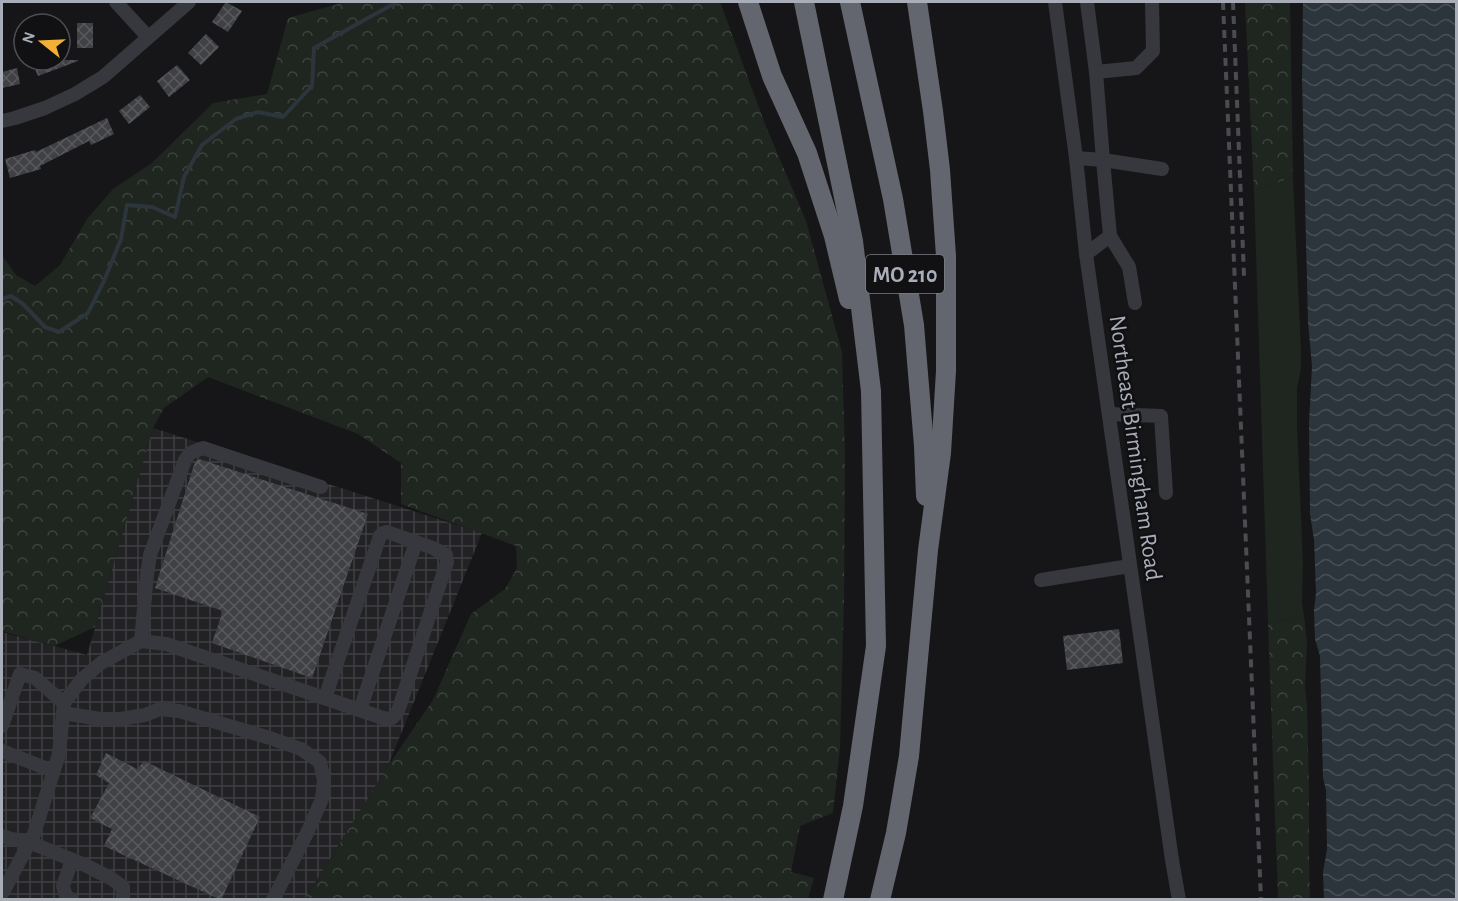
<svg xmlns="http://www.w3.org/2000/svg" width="1458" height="901" font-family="'Alegreya Sans',sans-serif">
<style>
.industrial{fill:url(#industrial-grid)}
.green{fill:#1e261f}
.forest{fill:url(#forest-crowns)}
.water{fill:url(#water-waves)}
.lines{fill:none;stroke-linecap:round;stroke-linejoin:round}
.stream{stroke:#2c353c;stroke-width:4}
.building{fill:url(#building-cross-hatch)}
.minor{stroke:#37383d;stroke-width:14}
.highway{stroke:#63666e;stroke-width:20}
.rail{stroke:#4a4c52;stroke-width:4;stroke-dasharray:8 6;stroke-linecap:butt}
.labels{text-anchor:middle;stroke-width:5;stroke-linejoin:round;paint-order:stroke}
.shield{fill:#111113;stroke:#7b7e86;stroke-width:1.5}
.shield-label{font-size:22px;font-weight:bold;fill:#a8adb8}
.street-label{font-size:24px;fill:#a8adb8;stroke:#111113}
</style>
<defs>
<pattern id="industrial-grid" width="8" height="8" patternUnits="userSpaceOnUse" patternTransform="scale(1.5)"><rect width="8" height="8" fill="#222225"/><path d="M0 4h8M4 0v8" fill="none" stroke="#3f3f43"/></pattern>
<pattern id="forest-crowns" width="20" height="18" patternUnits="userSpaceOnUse" patternTransform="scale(1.5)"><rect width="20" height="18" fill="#1e261f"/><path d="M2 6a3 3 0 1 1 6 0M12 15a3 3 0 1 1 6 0" fill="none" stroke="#3c433d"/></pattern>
<pattern id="water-waves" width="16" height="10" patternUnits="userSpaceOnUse" patternTransform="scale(1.5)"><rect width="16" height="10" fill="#2c353c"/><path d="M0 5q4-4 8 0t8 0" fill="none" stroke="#485056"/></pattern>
<pattern id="building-cross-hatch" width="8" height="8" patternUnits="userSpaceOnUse" patternTransform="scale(1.5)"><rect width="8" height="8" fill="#404145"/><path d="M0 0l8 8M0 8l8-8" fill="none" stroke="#595a5e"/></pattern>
</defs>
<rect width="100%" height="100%" fill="#161618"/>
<path class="industrial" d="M153 428 482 533 388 766 305 899H2V632L87 655Z"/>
<path class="green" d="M1293 177 1301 350V368L1297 389V425L1303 563 1302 603 1304 616 1268 624 1254 191Z"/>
<g class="forest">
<path d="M345 2H720L765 124 806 221 842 352 845 454 844 599 840 748 833 813 800 826 791 872 814 878 808 899H305L388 766 433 700 471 614 505 589 517 568 516 546 401 504V463L358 434 208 377 164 408 153 428 95 627 54 646 2 631V255L16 275 35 286 60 265 87 219 113 189 152 163 213 103 267 94 288 18Z"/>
<path d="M1245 2H1290L1293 177 1254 191Z"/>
<path d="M1304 616 1307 642 1305 686 1307 706 1309 788V856L1310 899H1278L1268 624Z"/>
</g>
<path class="water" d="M1303 2H1456V899H1324L1323 872 1327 849 1326 790 1323 778 1320 656 1315 639 1314 610 1316 593 1314 540 1310 514 1309 423 1312 366 1308 322 1302 80Z"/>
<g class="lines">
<path class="stream" d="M2 299 11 296 23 304 45 327 59 332 88 313 104 281 121 239 127 205 152 207 175 217 184 177 202 145 236 119 258 112 283 117 312 86 314 48 397 2"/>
</g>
<g class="building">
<path d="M226 2 242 11 228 32 212 22Z"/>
<rect x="77" y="23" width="16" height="25"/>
<path d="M206 34 219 47 201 65 188 53Z"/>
<path d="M31 60H78V61L38 76Z"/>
<path d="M177 65 190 80 169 97 157 81Z"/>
<path d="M17 68 20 84 2 88V72Z"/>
<path d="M140 95 150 107 129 124 119 111Z"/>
<path d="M107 118 114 134 91 145 89 141 40 166 41 169 10 178 5 159 35 150 36 152Z"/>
<path d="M199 459 368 514 312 678 212 643 223 611 155 588 195 462Z"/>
<path d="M1119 629 1123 663 1067 670 1063 636Z"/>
<path d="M106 753 137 769 144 761 260 817 221 900 104 846 112 829 90 818 109 783 96 775Z"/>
</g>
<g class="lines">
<g class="minor">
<path d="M116 2 148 37"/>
<path d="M1055 2 1076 158 1086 254 1172 860 1179 900"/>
<path d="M1087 2 1096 72 1103 160 1162 169"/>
<path d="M1096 72 1136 68 1153 51 1152 2"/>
<path d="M2 121 15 118 45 108 75 94 103 77 189 2"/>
<path d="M1076 158 1103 160 1110 236 1086 254"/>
<path d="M1110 236 1129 267 1135 303"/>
<path d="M1109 414 1161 416 1166 493"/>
<path d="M1041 580 1130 566"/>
<path d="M141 641 166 644 386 719 392 718 397 713 400 705 447 562 446 555 433 548 387 532 383 533 380 536 325 698"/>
<path d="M360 710 416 542"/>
<path d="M63 713 100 719H120L145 715 160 709 179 711 270 738 301 749 320 762 324 781 322 799 307 833 273 900"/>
<path d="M2 726 20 674 35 678 64 703"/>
<path d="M2 751 53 771"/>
<path d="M2 836 11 839 29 842 85 865 112 879 123 887V900"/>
<path d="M2 894 34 834 59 754 64 703 82 679 101 663 141 641 147 575 150 555 185 460 190 453 203 448 321 487"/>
<path d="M72 900 66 896 63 886 72 860"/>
</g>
<g class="highway">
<path d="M748 2 772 76 807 153 834 236 849 299"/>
<path d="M804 2 853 241 871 391 876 646 853 806 833 900"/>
<path d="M850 2 893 199 914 325 924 446 926 496"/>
<path d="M880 900 896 833 909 756 928 550 941 453 946 371V256L940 170 933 111 917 2"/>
</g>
<g class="rail">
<path d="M1223 2 1261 900"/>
<path d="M1233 2 1244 276"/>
</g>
</g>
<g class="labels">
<rect class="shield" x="866" y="255" width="78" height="38" rx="4.5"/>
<g class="shield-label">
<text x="905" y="282">MO 210</text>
</g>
<g class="street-label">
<text transform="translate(1136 448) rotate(82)" y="8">Northeast Birmingham Road</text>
</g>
</g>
<rect width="1458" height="901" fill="none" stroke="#a8adb8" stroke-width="6"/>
<g transform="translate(42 42) rotate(288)"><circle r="28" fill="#111113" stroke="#4d4f55" stroke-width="1.5"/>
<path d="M0-4.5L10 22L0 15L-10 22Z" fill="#f2b134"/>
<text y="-9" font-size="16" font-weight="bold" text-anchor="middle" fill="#a8adb8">N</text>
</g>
</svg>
